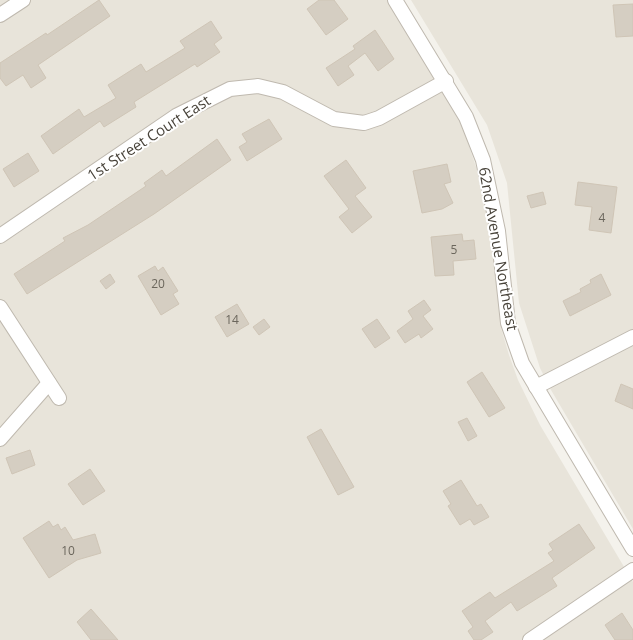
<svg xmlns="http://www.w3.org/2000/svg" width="633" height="640" font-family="'Open Sans',sans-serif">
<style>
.residential{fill:#e8e4da}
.building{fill:#d5cec2;stroke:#cfc5b6}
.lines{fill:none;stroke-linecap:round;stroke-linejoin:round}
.minor-casing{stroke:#bfb9af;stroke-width:16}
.minor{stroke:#fff;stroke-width:14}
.labels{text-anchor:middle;stroke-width:4;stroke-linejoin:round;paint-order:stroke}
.number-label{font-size:12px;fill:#6b665c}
.street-label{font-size:15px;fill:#48433a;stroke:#fff}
</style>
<rect width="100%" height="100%" fill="#f4f2ec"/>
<g class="residential">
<path d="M0 0H388L460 119 478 173 491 229 500 295 501 328 509 355 518 380 540 425 633 582V640H0Z"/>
<path d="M411 0H633V529L551 390 540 368 519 303 507 183 487 125Z"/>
</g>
<g class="building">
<path d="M99 0 110 16 38 65 46 78 31 88 23 75 6 86 0 78V63L46 33 47 35Z"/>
<path d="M319 0H334L348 19 326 35 307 9Z"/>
<path d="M633 4V36L616 37 613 5Z"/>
<path d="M211 21 222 38 214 44 220 52 197 67 195 64 134 102 136 107 104 127 100 121 53 154 41 136 79 109 84 117 116 98 108 85 141 64 146 72 185 48 180 41Z"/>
<path d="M375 30 394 59 378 71 365 53 348 66 354 75 338 86 326 68 355 49 353 46Z"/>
<path d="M269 119 282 139 247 161 239 147 247 142 242 134Z"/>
<path d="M217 139 231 160 154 214 27 294 14 274 65 241 63 238 88 225 146 186 144 183 162 170 166 176Z"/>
<path d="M28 153 39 171 14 187 3 169Z"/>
<path d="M346 160 366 188 355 196 372 217 352 233 339 217 349 209 324 176Z"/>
<path d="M447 164 451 182 444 184 453 203 442 209 422 213 413 171Z"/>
<path d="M578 182 617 187 611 233 589 230 592 207 575 205Z"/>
<path d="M543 192 546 204 531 208 527 196Z"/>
<path d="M462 234 463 241 474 240 476 259 453 261 454 275 435 276 431 237Z"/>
<path d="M155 266 158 271 163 267 178 291 173 294 179 304 161 315 138 276Z"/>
<path d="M110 274 115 282 106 289 100 281Z"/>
<path d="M601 274 611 295 570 316 563 301 581 292 580 289 591 283 590 280Z"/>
<path d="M424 300 431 310 423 316 433 329 421 338 419 334 405 343 397 331 413 319 408 311Z"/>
<path d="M237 304 249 324 227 337 215 317Z"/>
<path d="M264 319 270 327 259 335 253 327Z"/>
<path d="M377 319 390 338 375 348 362 329Z"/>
<path d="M482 372 505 408 489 417 467 382Z"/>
<path d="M621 384 633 389V409L615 401Z"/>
<path d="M467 418 477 436 468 441 458 422Z"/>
<path d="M321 429 354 487 338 495 307 437Z"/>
<path d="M30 450 35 465 12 474 6 458Z"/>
<path d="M90 469 105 491 83 505 68 484Z"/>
<path d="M461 480 477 506 481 504 489 517 474 525 470 519 460 525 448 506 451 504 443 491Z"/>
<path d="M49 521 53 527 58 524 61 530 65 527 73 540 95 534 101 553 77 560 49 578 23 538Z"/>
<path d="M579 524 595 548 552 578 557 586 517 611 511 602 485 621 493 632 481 640H474L468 631 473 627 462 611 490 592 495 598 554 561 548 553 553 550 549 544Z"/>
<path d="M91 609 118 640H91L77 622Z"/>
<path d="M622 613 633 630V640H615L605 625Z"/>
</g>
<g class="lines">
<defs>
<g id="minor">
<path d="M395 0 466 117 483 160 498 231 508 323 522 363 633 549"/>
<path d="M0 15 23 0"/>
<path d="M0 236 176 116 230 89 258 86 283 92 334 119 364 123 379 118 446 81"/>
<path d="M0 307 59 398"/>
<path d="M536 387 633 337"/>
<path d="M0 439 49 383"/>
<path d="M530 640 633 570"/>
</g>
</defs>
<use href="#minor" class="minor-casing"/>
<use href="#minor" class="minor"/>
</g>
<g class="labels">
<g class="number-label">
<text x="602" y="222">4</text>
<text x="454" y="254">5</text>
<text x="158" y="288">20</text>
<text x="232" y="324">14</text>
<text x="68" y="555">10</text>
</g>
<g class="street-label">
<text transform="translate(149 138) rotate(-33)" y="5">1st Street Court East</text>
<text transform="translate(498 249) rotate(80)" y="5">62nd Avenue Northeast</text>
</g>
</g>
</svg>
